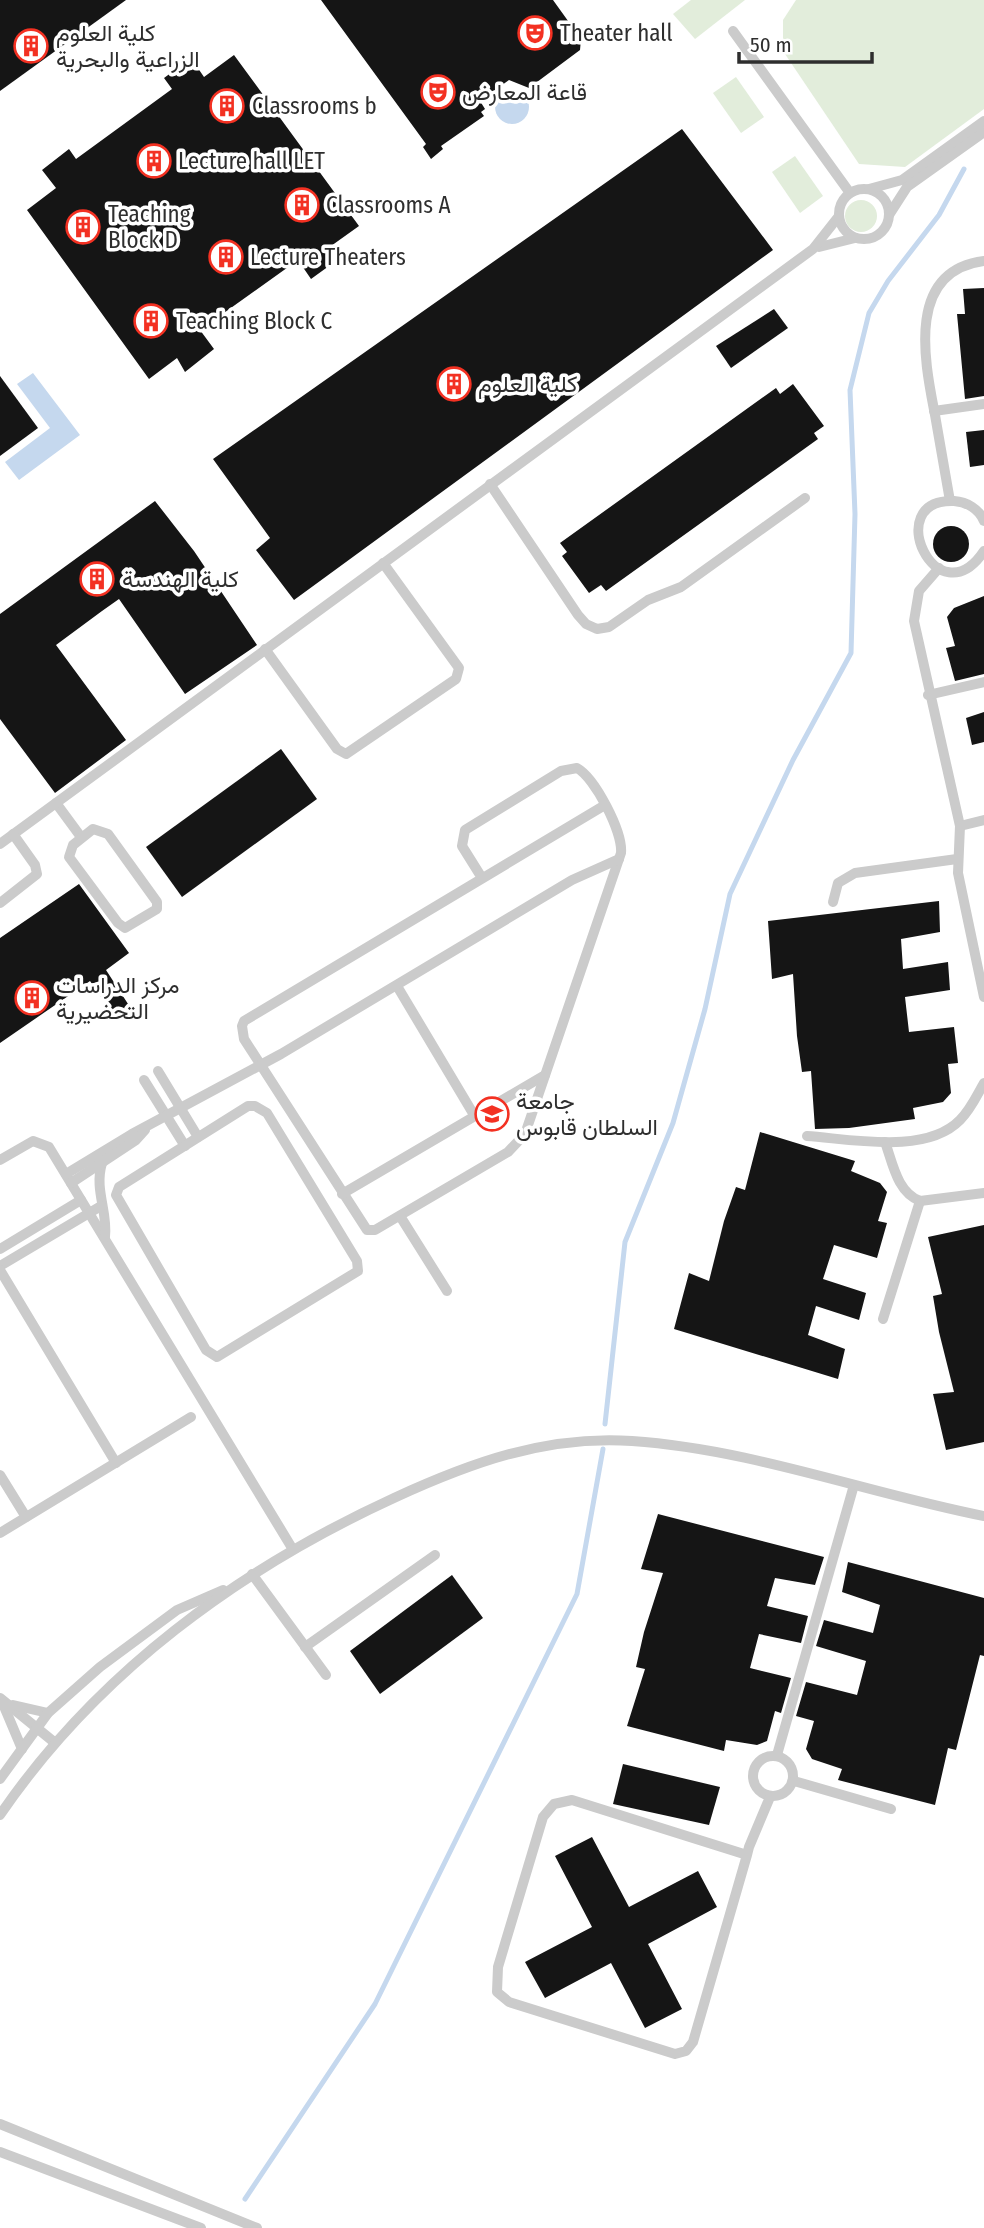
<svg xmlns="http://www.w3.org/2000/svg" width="984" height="2228" font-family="'Fira Sans Condensed',Vazirmatn,sans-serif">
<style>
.green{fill:#e2eddb}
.water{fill:#c5d8ee}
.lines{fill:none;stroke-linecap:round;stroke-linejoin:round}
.stream{stroke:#c5d8ee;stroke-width:5}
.building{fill:#151515}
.lane{stroke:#cbcbcb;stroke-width:10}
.labels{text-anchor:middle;stroke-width:7;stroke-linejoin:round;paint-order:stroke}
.poi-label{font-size:23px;fill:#2e2e2e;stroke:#fff;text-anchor:start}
</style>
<rect width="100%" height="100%" fill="#fff"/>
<g class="green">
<path d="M691 0H745L695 39 673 14Z"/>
<path d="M796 0H984V109L905 167 859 164 783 51V20Z"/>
<path d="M736 77 764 117 741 133 713 93Z"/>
<path d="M795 156 823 196 800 213 772 172Z"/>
<circle cx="861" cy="216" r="16"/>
</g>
<g class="water">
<circle cx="512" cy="107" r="17"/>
<path d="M33 373 80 435 19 480 5 462 50 428 17 384Z"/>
</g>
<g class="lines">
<g class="stream">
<path d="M605 1424 625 1242 673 1123 705 1009 730 894 793 760 851 653 855 514 850 390 869 313 888 281 939 215 964 169"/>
<path d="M245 2199 375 2004 577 1594 603 1449"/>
</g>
</g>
<g class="building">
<path d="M0 0H126L0 91Z"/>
<path d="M321 0H553L581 39 580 50 529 88 509 80 480 101 485 109 481 112 484 116 441 146 443 149 431 159 423 147 426 144Z"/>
<path d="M234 55 359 226 331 246 340 258 311 279 298 260 200 330 214 349 185 372 177 358 149 379 27 210 56 188 42 170 69 149 76 159 172 89 164 78 191 58 204 77Z"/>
<path d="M682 129 773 250 294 600 256 550 270 538 213 459Z"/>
<path d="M984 288V396L965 399 957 314H965L963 289Z"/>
<path d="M774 309 788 328 731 368 716 346Z"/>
<path d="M0 376 38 428 0 456Z"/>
<path d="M793 384 824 426 814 433 818 439 606 591 601 585 589 593 562 556 567 552 560 543 776 388 780 394Z"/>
<path d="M984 430V465L970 467 966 432Z"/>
<path d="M155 501 194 551 257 645 185 694 119 599 102 611 56 645 126 740 55 793 0 719V614Z"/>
<circle cx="951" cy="544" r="18"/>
<path d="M984 596V674L955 681 946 648 955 646 947 617 954 608Z"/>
<path d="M984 712V742L972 745 966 718Z"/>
<path d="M281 749 317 799 182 897 146 847Z"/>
<path d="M79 884 129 953 106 970 130 1007 115 1017 90 981 0 1043V938Z"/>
<path d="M939 901 940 932 901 939 903 969 948 962 950 990 905 997 909 1032 954 1027 958 1063 948 1064 951 1093 943 1102 913 1108 915 1119 849 1128 815 1129 811 1071 802 1072 797 1036 793 974 772 979 768 921Z"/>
<path d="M760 1132 855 1161 851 1171 880 1183 887 1192 878 1221 887 1223 877 1258 834 1245 823 1279 866 1293 859 1320 816 1306 808 1335 845 1349 838 1379 674 1329 689 1273 709 1281 724 1221 736 1187 745 1190Z"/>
<path d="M984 1225V1442L946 1450 933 1394 954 1392 939 1332 933 1296 942 1294 928 1237Z"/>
<path d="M658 1514 824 1557 815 1585 775 1578 767 1606 808 1616 801 1643 759 1634 750 1668 791 1678 781 1713 775 1711 767 1741 757 1745 726 1740 724 1751 627 1726 645 1669 636 1667 644 1632 663 1573 641 1569Z"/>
<path d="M848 1562 984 1598V1656L980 1655 956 1750 948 1748 935 1805 838 1780 842 1769 812 1759 806 1749 814 1721 796 1716 806 1682 857 1695 866 1661 816 1646 824 1620 873 1633 880 1605 842 1592Z"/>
<path d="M452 1575 483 1618 380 1694 350 1651Z"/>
<path d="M623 1764 720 1787 709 1825 613 1804Z"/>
<path d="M592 1837 629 1907 698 1871 717 1907 648 1944 682 2009 645 2028 611 1963 545 1998 525 1962 592 1927 555 1856Z"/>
</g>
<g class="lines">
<g class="lane">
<path d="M733 31 850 193"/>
<circle cx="864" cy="214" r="25"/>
<path d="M869 189 902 180 984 121"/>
<path d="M889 215 907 187 984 132"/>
<path d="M819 247 855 238"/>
<path d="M934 411 984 404"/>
<path d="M490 484 578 615 586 624 597 629 609 627 648 600 681 587 805 498"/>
<path d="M950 501C945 472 940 444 935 415 925 363 905 271 984 261"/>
<path d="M984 521C979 509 967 502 954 501 880 498 937 621 984 551"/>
<path d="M939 568 919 591 914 621 960 826 958 873 984 997"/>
<path d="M265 649 337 749 346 754 456 679 459 668 383 563"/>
<path d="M928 695 984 682"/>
<path d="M56 803 81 837"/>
<path d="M960 826 984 820"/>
<path d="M93 829 108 834 157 902V909L125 928 118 923 69 857 73 845Z"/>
<path d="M0 844 813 249 839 216"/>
<path d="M482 878 462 846 465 830 561 771 577 768C595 778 623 832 621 853L525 1134 508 1152 375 1230H367L244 1039 242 1026 244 1021 605 805"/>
<path d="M833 902 838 883 855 873 957 859"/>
<path d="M0 903 37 874 35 865 13 834"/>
<path d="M397 986 474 1115"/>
<path d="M158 1071 198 1137"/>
<path d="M144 1080 185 1146"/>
<path d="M248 1106H255L267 1113 357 1261 358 1271 217 1357 206 1350 116 1195 119 1187Z"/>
<path d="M807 1136C851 1139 926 1155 960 1120 971 1109 977 1095 984 1083"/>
<path d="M885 1142C893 1164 897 1192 920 1201L984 1193"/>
<path d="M0 1160 33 1141 49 1147 292 1548"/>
<path d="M102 1163C94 1190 108 1211 105 1237"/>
<path d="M66 1174 132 1134 281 1054 572 880 619 859"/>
<path d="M71 1183 136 1140 145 1130"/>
<path d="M342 1194 545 1075"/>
<path d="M400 1216 447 1291"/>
<path d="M0 1249 81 1200"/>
<path d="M0 1266 101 1206"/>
<path d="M0 1270 116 1463"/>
<path d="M883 1319 920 1201"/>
<path d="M0 1475 26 1517"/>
<path d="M0 1533 191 1417"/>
<path d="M252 1574 326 1675"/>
<path d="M305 1647 435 1555"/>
<path d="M0 1698 54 1742"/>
<path d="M3 1704 22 1749"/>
<path d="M13 1705 48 1713"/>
<path d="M777 1755 854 1485"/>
<circle cx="773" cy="1776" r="20"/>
<path d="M0 1779 48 1713 100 1667 177 1610 223 1590"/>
<path d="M794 1781 891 1809"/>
<path d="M0 1815C97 1673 239 1569 394 1498 470 1463 546 1435 632 1441 751 1449 867 1493 984 1516"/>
<path d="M747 1855 572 1800 554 1804 543 1817 498 1967 497 1992 509 2002 675 2054 686 2051 693 2042 747 1855 749 1847 770 1797"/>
<path d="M0 2124 257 2228"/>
<path d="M0 2152 201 2228"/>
</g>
</g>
<defs>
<symbol id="theatre-ring" viewBox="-11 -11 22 22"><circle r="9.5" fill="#fff" stroke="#f33122" stroke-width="1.5"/><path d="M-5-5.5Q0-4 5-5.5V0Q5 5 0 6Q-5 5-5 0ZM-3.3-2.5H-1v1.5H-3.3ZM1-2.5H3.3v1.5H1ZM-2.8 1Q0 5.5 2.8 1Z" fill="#f33122"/></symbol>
<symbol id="building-ring" viewBox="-11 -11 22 22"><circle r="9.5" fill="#fff" stroke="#f33122" stroke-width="1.5"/><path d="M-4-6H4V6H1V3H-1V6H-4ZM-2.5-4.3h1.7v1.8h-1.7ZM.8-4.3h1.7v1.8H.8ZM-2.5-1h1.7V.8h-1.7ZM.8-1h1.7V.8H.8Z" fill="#f33122"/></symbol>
<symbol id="university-ring" viewBox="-11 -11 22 22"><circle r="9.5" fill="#fff" stroke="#f33122" stroke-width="1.5"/><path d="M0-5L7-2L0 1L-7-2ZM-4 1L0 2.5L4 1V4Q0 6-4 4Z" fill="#f33122"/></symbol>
</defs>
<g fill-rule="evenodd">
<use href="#theatre-ring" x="516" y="14" width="38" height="38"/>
<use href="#building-ring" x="12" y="27" width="38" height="38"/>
<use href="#theatre-ring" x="419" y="73" width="38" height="38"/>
<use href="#building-ring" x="208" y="87" width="38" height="38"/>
<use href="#building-ring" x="135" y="142" width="38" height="38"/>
<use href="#building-ring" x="283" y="186" width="38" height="38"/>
<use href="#building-ring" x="64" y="208" width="38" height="38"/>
<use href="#building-ring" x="207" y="238" width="38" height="38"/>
<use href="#building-ring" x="132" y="302" width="38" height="38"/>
<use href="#building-ring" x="435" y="365" width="38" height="38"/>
<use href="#building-ring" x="78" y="560" width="38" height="38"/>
<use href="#building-ring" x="13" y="979" width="38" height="38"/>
<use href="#university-ring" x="473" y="1095" width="38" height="38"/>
</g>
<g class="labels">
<g class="poi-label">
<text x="56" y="41">كلية العلوم<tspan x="56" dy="26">الزراعية والبحرية</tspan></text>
<text x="560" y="41">Theater hall</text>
<text x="462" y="100">قاعة المعارض</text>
<text x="252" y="114">Classrooms b</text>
<text x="178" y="169">Lecture hall LET</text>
<text x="326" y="213">Classrooms A</text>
<text x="108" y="222">Teaching<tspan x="108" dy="26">Block D</tspan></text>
<text x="250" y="265">Lecture Theaters</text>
<text x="176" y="329">Teaching Block C</text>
<text x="478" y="392">كلية العلوم</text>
<text x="122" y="587">كلية الهندسة</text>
<text x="56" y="993">مركز الدراسات<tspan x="56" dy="26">التحضيرية</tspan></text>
<text x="516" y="1109">جامعة<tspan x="516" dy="26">السلطان قابوس</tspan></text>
</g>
</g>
<path d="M739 52v10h133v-10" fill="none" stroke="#2e2e2e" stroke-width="3.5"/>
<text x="750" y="52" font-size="21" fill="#2e2e2e" stroke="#ffffff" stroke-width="5" paint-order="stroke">50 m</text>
</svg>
